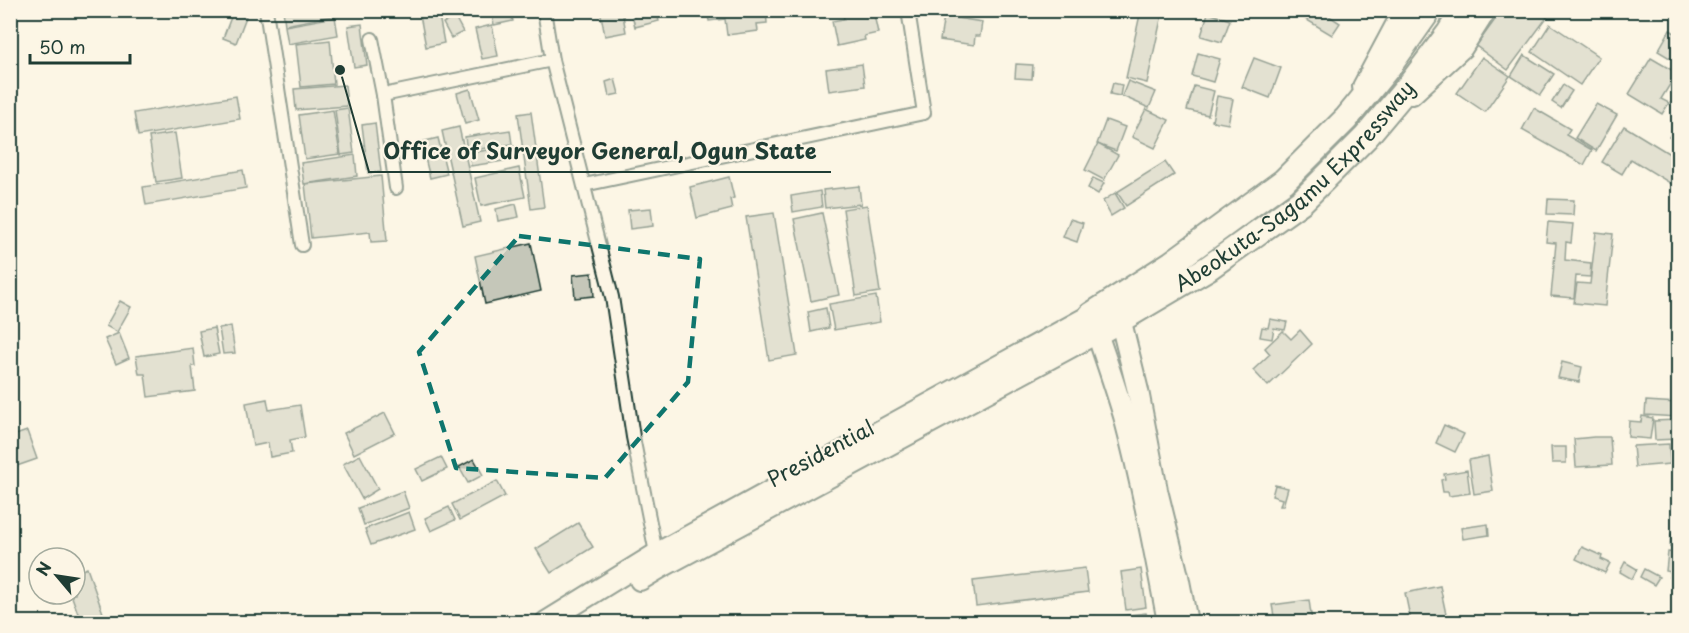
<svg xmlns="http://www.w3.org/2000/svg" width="1689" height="633" font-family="'Playpen Sans',sans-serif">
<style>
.building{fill:#c5c7b9;stroke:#1f3d34;stroke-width:1.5}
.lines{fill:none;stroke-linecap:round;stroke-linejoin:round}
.street-casing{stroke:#1f3d34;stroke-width:16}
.primary-casing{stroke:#1f3d34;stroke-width:24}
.highway-casing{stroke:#1f3d34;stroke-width:28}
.street{stroke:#fcf5e5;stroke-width:12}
.primary{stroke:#fcf5e5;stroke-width:20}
.highway{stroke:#fcf5e5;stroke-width:24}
.marked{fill:none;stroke:#0f766e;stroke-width:4.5;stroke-dasharray:12 8;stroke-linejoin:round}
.labels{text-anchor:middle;stroke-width:4.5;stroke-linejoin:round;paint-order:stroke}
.street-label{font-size:21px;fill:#1f3d34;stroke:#fcf5e5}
.leader{fill:none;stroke:#1f3d34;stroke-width:2}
.callout-dot{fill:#1f3d34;stroke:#fcf5e5;stroke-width:2}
.callout-label{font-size:22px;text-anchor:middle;font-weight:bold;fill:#1f3d34;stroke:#fcf5e5;stroke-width:4.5;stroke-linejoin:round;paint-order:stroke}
</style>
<rect width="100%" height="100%" fill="#fcf5e5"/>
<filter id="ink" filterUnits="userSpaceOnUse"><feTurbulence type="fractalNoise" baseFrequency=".0167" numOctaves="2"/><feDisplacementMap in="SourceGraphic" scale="12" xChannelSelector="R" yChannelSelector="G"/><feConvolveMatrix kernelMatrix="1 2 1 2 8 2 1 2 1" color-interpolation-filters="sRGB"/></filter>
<g filter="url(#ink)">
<g class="building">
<path d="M283 10H336L337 15 285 25Z"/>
<path d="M419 10H438L444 43 426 47Z"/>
<path d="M491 10H510L513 21 494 25Z"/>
<path d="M600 10H622L626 32 605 36Z"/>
<path d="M631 10H656L659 21 635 27Z"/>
<path d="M707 10H766L767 23 757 24 758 31 727 35 725 19 709 21Z"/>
<path d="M857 10H873L878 33 864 36 865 40 837 46 832 21 844 19 843 14Z"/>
<path d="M1141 10H1163L1147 83 1126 78Z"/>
<path d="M1306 10H1320L1340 23 1332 35 1302 17Z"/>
<path d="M1502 10 1551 12 1508 70 1476 46Z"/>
<path d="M233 12 246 17 236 43 223 38Z"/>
<path d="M1208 13 1230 20 1222 42 1201 36Z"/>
<path d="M944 16 982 22 980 36H975L974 45 940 40Z"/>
<path d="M335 17 338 35 288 44 285 26Z"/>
<path d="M455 17 463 32 451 38 443 23Z"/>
<path d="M362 24 367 65 354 67 348 26Z"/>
<path d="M1550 24 1599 57 1580 85 1532 52Z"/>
<path d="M492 25 498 56 482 59 475 29Z"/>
<path d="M1670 30 1678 35V63L1658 51Z"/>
<path d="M330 40 334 84 301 87 296 44Z"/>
<path d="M1198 53 1220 59 1213 82 1192 76Z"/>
<path d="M1524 55 1554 74 1540 95 1511 76Z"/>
<path d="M1482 57 1510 76 1485 112 1457 93Z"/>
<path d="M1254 58 1281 68 1270 98 1242 87Z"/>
<path d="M1651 58 1677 73 1661 99 1669 103 1662 114 1629 94Z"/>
<path d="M862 64 865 86 829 91 826 69Z"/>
<path d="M1016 64 1033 65 1032 79 1015 78Z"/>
<path d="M615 79 619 94 609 96 606 82Z"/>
<path d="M1128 81 1156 92 1149 108 1122 96Z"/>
<path d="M1113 83 1122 85 1120 96 1110 94Z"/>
<path d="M345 85 347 106 296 110 294 89Z"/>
<path d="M1563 85 1572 91 1561 108 1552 102Z"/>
<path d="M1194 86 1214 91 1208 115 1187 110Z"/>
<path d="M470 89 479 120 465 124 457 93Z"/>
<path d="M236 96 240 119 138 136 134 113Z"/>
<path d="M1217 96 1233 99 1228 124 1212 121Z"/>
<path d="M1596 104 1617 115 1596 151 1575 138Z"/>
<path d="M348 108 354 153 341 155 335 110Z"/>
<path d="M1534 108 1570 129 1566 135 1592 150 1584 165 1522 130Z"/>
<path d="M1146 109 1169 120 1155 148 1132 137Z"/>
<path d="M333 110 340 154 305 159 299 115Z"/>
<path d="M531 112 544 207 531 209 518 114Z"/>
<path d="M1106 120 1125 127 1116 151 1097 144Z"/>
<path d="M1678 122V143L1669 137Z"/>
<path d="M375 123 381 172 368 173 362 125Z"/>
<path d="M1624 126 1678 159V188L1631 159 1622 174 1602 162Z"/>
<path d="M459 127 480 222 463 226 442 131Z"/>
<path d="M510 130 512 144 467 151 465 137Z"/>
<path d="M175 133 182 178 156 182 149 137Z"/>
<path d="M438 138 447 174 430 178 421 142Z"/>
<path d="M1098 144 1118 155 1104 180 1085 170Z"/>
<path d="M514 146 516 159 471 166 469 153Z"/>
<path d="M355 155 357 176 304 184 301 163Z"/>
<path d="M1165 162 1174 175 1126 206 1117 192Z"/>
<path d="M519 168 525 197 481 206 475 178Z"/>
<path d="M243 170 246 188 146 205 143 187Z"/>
<path d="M381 176 387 241 371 242 370 232 311 238 305 184Z"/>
<path d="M729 177 734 198 730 199 732 209 697 218 690 187Z"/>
<path d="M1093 178 1104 183 1098 194 1088 188Z"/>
<path d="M859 186 861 204 825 208 823 190Z"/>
<path d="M820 191 822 207 793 212 791 196Z"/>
<path d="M1115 193 1124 208 1111 216 1103 201Z"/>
<path d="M1548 199 1574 200 1573 215 1547 214Z"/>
<path d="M516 204 519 217 498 221 496 209Z"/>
<path d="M867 205 880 292 856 296 843 209Z"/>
<path d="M651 208 653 226 630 229 628 210Z"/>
<path d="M774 213 797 355 769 360 746 217Z"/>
<path d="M822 213 839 295 811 301 794 219Z"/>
<path d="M1070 219 1083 223 1077 242 1063 237Z"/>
<path d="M1548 222 1573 224 1571 243 1566 242 1565 260 1591 263 1590 277 1576 276 1574 298 1551 296 1556 243 1546 242Z"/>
<path d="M1596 232 1613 234 1605 306 1574 303 1577 283 1590 284Z"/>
<path d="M531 243 541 291 485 304 475 256Z"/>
<path d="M592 273 594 296 575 298 573 275Z"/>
<path d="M876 296 880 322 834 330 829 304Z"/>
<path d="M120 301 131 307 117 332 106 326Z"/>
<path d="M826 308 829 328 811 332 808 312Z"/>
<path d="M1270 319 1287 322 1285 330 1274 328 1272 339 1260 337 1262 327 1268 328Z"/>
<path d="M231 326 235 353 223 354 219 328Z"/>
<path d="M214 328 219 354 204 357 199 331Z"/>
<path d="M1300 330 1312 344 1268 386 1253 370 1270 354 1265 348 1283 331 1291 339Z"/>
<path d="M119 333 129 358 116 364 105 339Z"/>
<path d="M193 348 195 366H192L195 391 148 397 145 374H139L136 356Z"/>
<path d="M1562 362 1582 367 1579 382 1558 378Z"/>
<path d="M267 399 269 410 300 405 305 437 290 440 292 453 270 457 268 443 253 446 246 403Z"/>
<path d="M1646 401 1678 403V417L1645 415Z"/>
<path d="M385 413 395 433 354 454 344 433Z"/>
<path d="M1642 416 1653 418 1650 439 1628 437 1629 421 1641 422Z"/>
<path d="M1676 420 1677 439 1655 440 1654 421Z"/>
<path d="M1444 425 1464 434 1455 452 1436 443Z"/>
<path d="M27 431 37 459 14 467 10 457V437Z"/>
<path d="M1594 437H1610L1612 465 1576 467 1574 439Z"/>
<path d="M1669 444 1670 464 1635 467 1633 446Z"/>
<path d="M1551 447H1566V463H1552Z"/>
<path d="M360 455 378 489 362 499 343 464Z"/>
<path d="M1488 456 1493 491 1474 494 1469 460Z"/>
<path d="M441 457 447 469 422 481 416 469Z"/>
<path d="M474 459 483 475 468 483 459 467Z"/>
<path d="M1467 470 1470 493 1449 496 1448 492H1443L1441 480 1445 479 1444 474Z"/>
<path d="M497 481 505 496 460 520 452 504Z"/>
<path d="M1275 485 1288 488 1283 506H1280L1282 499 1272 496Z"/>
<path d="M403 491 409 508 364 525 358 508Z"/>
<path d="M449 507 455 520 431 531 425 518Z"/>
<path d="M409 512 415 529 371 545 365 529Z"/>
<path d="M578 523 593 547 551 573 536 549Z"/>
<path d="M1488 524 1489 535 1463 539 1461 528Z"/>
<path d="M1671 534 1678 535V548L1670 547Z"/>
<path d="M1582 547 1602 556 1601 559 1610 563 1605 573 1576 559Z"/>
<path d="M1668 552 1678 553V578L1670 577 1671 572 1666 571Z"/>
<path d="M1625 562 1637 569 1632 579 1620 572Z"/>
<path d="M87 568 103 613 81 622 71 594H75V573Z"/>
<path d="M1085 568 1088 592 976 606 973 581Z"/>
<path d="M1141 569 1146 607 1126 610 1121 572Z"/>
<path d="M1644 569 1659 577 1654 585 1640 577Z"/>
<path d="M1440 586 1447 619 1432 622H1411L1405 593Z"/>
<path d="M1309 600 1312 622H1275L1272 605Z"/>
<path d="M1146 613 1148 622H1113V617Z"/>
<path d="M1096 616 1097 622H1035Z"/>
</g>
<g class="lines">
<defs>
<g id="street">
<path d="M266 10 302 245"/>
<path d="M544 10 552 60 612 297 633 437 657 558"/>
<path d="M372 39 383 95 396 188"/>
<path d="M383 95 552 60"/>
<path d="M584 185 924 113 908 10"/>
</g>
<g id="primary">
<path d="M1363 87 1404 10"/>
<path d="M1412 94 1462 48 1486 10"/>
<path d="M1117 306 1138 391 1157 490 1178 576 1187 622"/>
<path d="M640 580 660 568 1097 333"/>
<path d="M546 622 656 554 1091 315C1102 349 1114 382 1124 416 1142 484 1155 553 1168 622"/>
</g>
<g id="highway">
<path d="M1091 315 1172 263 1284 181 1346 119 1390 65 1429 10"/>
<path id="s1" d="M1097 333 1120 320 1208 268 1302 201 1366 137 1412 82 1449 33 1463 10"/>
</g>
</defs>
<use href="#street" class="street-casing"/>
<use href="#primary" class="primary-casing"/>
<use href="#highway" class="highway-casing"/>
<use href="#street" class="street"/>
<use href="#primary" class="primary"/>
<use href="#highway" class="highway"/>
</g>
</g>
<path d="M0 0H1689V633H0ZM519 236 700 259 688 382 605 478 456 468 419 352Z" fill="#fcf5e5" fill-opacity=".55" fill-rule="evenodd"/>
<path class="marked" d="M519 236 700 259 688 382 605 478 456 468 419 352Z"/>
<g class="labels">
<g class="street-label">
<text dy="7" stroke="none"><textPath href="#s1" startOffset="248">Abeokuta-Sagamu Expressway</textPath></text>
<text transform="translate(821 454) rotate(-28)" y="7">Presidential</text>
</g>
</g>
<path class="leader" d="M340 70L369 172H831"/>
<circle class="callout-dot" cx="340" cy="70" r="6"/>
<g class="callout-label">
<text x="600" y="159">Office of Surveyor General, Ogun State</text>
</g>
<rect width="1689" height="633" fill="none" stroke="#fcf5e5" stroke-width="36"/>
<rect x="18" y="18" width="1653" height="597" fill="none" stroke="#1f3d34" stroke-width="2" filter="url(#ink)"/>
<g transform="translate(57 576) rotate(299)"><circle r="28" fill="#fcf5e5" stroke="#a4ab9e" stroke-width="1.5"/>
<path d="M0-4.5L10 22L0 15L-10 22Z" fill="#1f3d34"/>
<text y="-9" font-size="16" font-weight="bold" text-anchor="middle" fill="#1f3d34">N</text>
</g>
<path d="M30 54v9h100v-9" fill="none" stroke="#1f3d34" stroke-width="3"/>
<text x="39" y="54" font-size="18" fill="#1f3d34" stroke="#fcf5e5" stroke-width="4.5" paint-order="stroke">50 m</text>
</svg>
